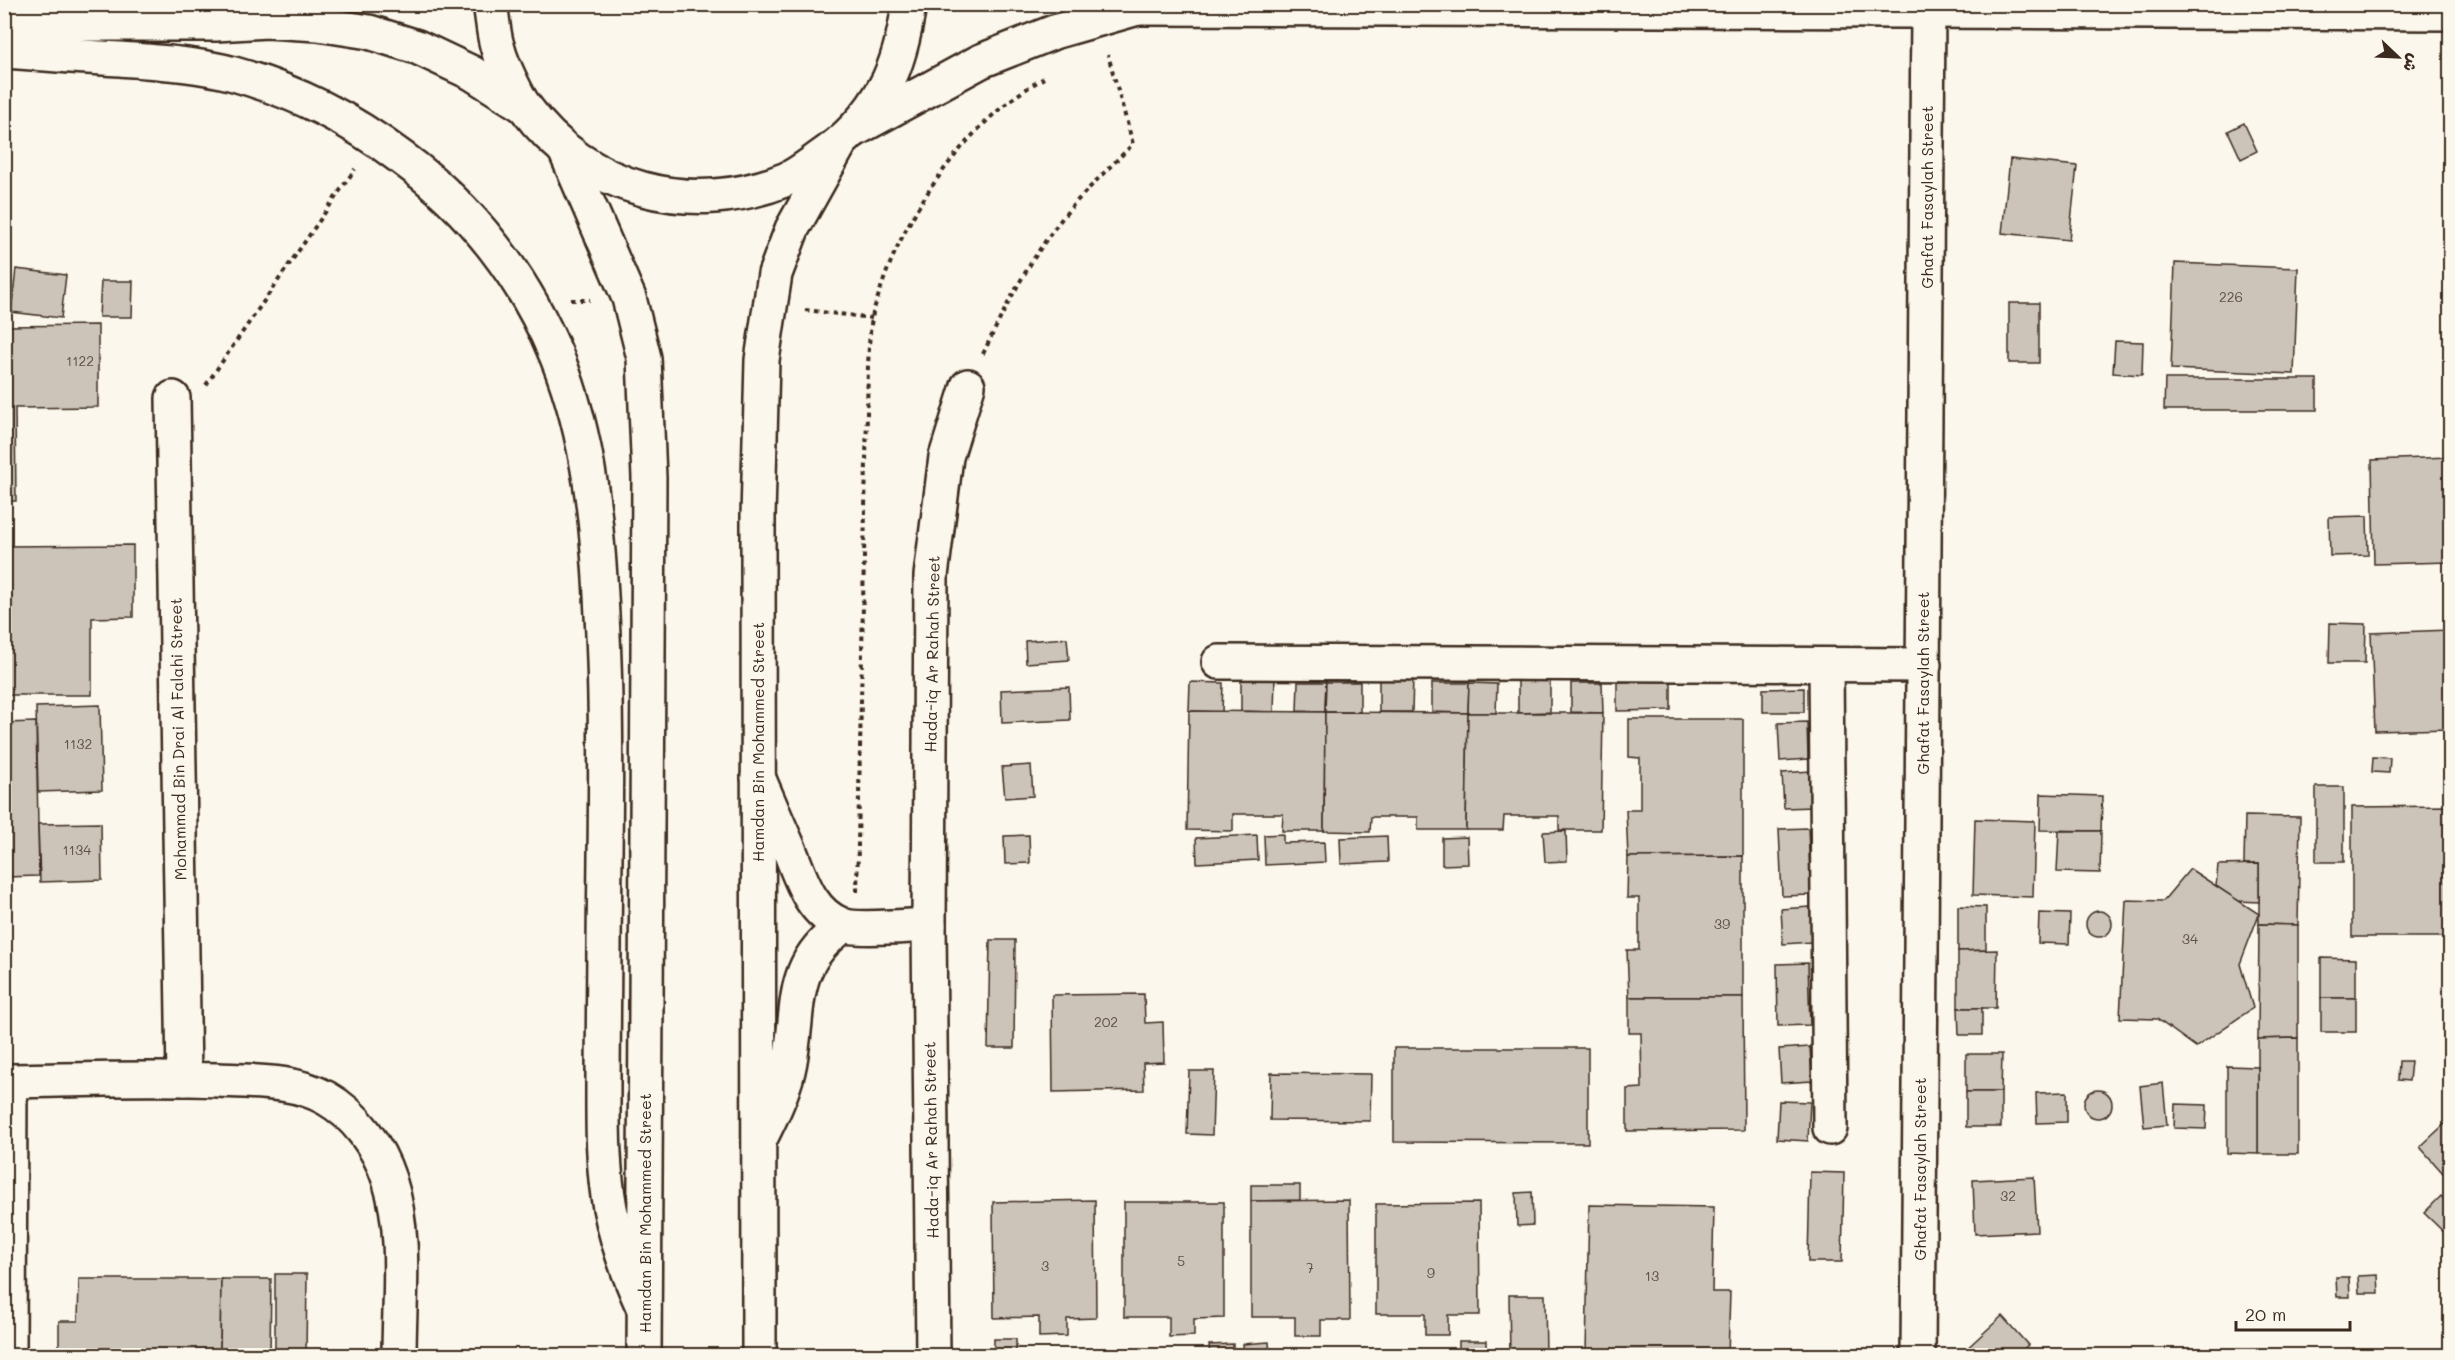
<svg xmlns="http://www.w3.org/2000/svg" width="2455" height="1360" font-family="Mali,'Playpen Sans Arabic',sans-serif">
<style>
.building{fill:#ccc4b9;stroke:#3b2a1e;stroke-width:1.5}
.lines{fill:none;stroke-linecap:round;stroke-linejoin:round}
.minor-casing{stroke:#3b2a1e;stroke-width:38}
.major-casing{stroke:#3b2a1e;stroke-width:38}
.path{stroke:#3b2a1e;stroke-width:4;stroke-dasharray:4.5 4.5;stroke-linecap:butt}
.minor{stroke:#fbf7ec;stroke-width:33}
.major{stroke:#fbf7ec;stroke-width:33}
.labels{text-anchor:middle;stroke-width:5;stroke-linejoin:round;paint-order:stroke}
.number-label{font-size:14px;fill:#5f5045}
.street-label{font-size:16px;fill:#3b2a1e;stroke:#fbf7ec}
</style>
<rect width="100%" height="100%" fill="#fbf7ec"/>
<filter id="ink" filterUnits="userSpaceOnUse"><feTurbulence type="fractalNoise" baseFrequency=".0167" numOctaves="2"/><feDisplacementMap in="SourceGraphic" scale="12" xChannelSelector="R" yChannelSelector="G"/><feConvolveMatrix kernelMatrix="1 2 1 2 8 2 1 2 1" color-interpolation-filters="sRGB"/></filter>
<g filter="url(#ink)">
<g class="building">
<path d="M2244 123 2257 151 2241 159 2228 131Z"/>
<path d="M2010 159 2077 166 2069 240 2002 233Z"/>
<path d="M2175 263 2298 268 2294 374 2171 369Z"/>
<path d="M16 269 66 275 61 318 11 312Z"/>
<path d="M101 281H133L132 317H99Z"/>
<rect x="2009" y="303" width="30" height="60"/>
<path d="M98 325V407L15 408 16 501H4V326Z"/>
<path d="M2115 341 2143 342 2142 375 2113 373Z"/>
<path d="M2165 379H2317V410H2164Z"/>
<path d="M2449 457 2450 562 2374 564 2372 460Z"/>
<path d="M2367 516 2368 555 2330 556 2329 517Z"/>
<path d="M133 545V617L92 618V695H4V546Z"/>
<path d="M2330 623 2366 624 2365 663H2329Z"/>
<path d="M2450 630V729L2375 731 2371 633Z"/>
<path d="M1067 638 1069 660 1026 663 1025 641Z"/>
<path d="M1379 676H1413L1412 712H1379Z"/>
<path d="M1241 677H1275L1274 712 1241 711Z"/>
<path d="M1518 677H1550V712L1518 713Z"/>
<path d="M1671 680V710L1617 711V682Z"/>
<path d="M1190 682 1223 683 1222 712 1189 711Z"/>
<path d="M1298 682H1326L1325 712 1297 711Z"/>
<path d="M1326 682H1360V712H1325Z"/>
<path d="M1432 683H1469L1468 713 1432 712Z"/>
<path d="M1469 683 1497 684 1496 713H1468Z"/>
<path d="M1571 683H1602L1603 713 1571 712Z"/>
<path d="M1069 687 1070 720 1002 723 1001 690Z"/>
<path d="M1804 688V712H1763V689Z"/>
<path d="M100 705 102 790 38 792 36 707Z"/>
<path d="M1189 711 1325 712 1324 831H1282L1283 814H1233V831L1187 830Z"/>
<path d="M1325 712 1468 713 1466 830H1418V817H1371L1370 832 1324 831Z"/>
<path d="M1468 713H1603L1601 830H1559V816H1504L1503 830H1466Z"/>
<path d="M1629 719H1743V856L1628 857 1626 810H1640V758L1629 757Z"/>
<path d="M36 722 39 876 4 877V723Z"/>
<path d="M1807 722 1808 759 1780 761 1778 723Z"/>
<path d="M2373 757 2390 758 2389 773 2372 772Z"/>
<path d="M1031 765 1033 796 1005 798 1002 767Z"/>
<path d="M1811 771 1813 807 1784 808 1782 773Z"/>
<rect x="2316" y="787" width="28" height="75"/>
<path d="M2041 794 2102 796 2101 831 2040 830Z"/>
<path d="M2450 806V937H2352V807Z"/>
<path d="M2245 816 2300 817 2298 925 2259 924V864H2244Z"/>
<path d="M1975 819 2035 821 2033 897 1973 895Z"/>
<path d="M101 823 102 880 40 882 38 824Z"/>
<path d="M1808 828 1811 895 1782 896 1779 829Z"/>
<path d="M1566 831 1567 861 1545 862 1543 832Z"/>
<path d="M2059 831H2101L2100 873 2057 872Z"/>
<path d="M1283 834V843L1324 842 1325 862 1265 865 1264 835Z"/>
<path d="M1029 835 1030 863 1005 864 1004 836Z"/>
<path d="M1257 835 1258 860 1197 863 1196 838Z"/>
<path d="M1387 836 1388 862 1341 864 1340 838Z"/>
<path d="M1467 837 1468 864 1442 865V838Z"/>
<path d="M1743 856V997H1629L1627 950H1639V898H1627L1628 857Z"/>
<path d="M2259 864V902L2237 901 2216 886 2218 865Z"/>
<path d="M2190 869 2259 914 2240 964 2253 1008 2196 1047 2157 1019 2120 1018 2126 900 2163 901Z"/>
<path d="M1958 906 1986 907V950L1958 951Z"/>
<path d="M1810 907 1812 942 1783 944 1781 909Z"/>
<circle cx="2099" cy="924" r="13"/>
<path d="M2039 913 2070 914 2069 944 2038 943Z"/>
<path d="M2259 924 2298 925V1038L2258 1039Z"/>
<path d="M990 940H1015L1014 1048H988Z"/>
<path d="M1997 950 1996 1008H1958V951Z"/>
<path d="M2321 958 2356 959V998H2321Z"/>
<path d="M1808 963 1810 1025 1778 1026 1777 964Z"/>
<path d="M1144 994 1145 1023 1163 1022 1164 1062 1143 1063 1144 1090 1053 1092 1052 995Z"/>
<path d="M1629 997H1743L1744 1130 1627 1131V1089L1642 1088 1641 1033H1629Z"/>
<rect x="2321" y="998" width="35" height="34"/>
<path d="M1958 1008H1982V1035H1959Z"/>
<path d="M2298 1038V1154H2258V1039Z"/>
<path d="M1810 1047 1812 1081 1781 1083 1779 1049Z"/>
<path d="M1394 1048H1588V1143L1394 1142Z"/>
<path d="M1966 1054H2002L2001 1092H1966Z"/>
<path d="M2399 1061H2411L2409 1081 2398 1080Z"/>
<path d="M2227 1066 2258 1067V1154L2227 1153Z"/>
<path d="M1189 1071H1214L1212 1135 1187 1134Z"/>
<path d="M1271 1073 1371 1074 1370 1121 1270 1120Z"/>
<path d="M2163 1083 2167 1125 2144 1127 2140 1086Z"/>
<circle cx="2098" cy="1104" r="14"/>
<rect x="1966" y="1092" width="35" height="35"/>
<path d="M2067 1092V1122L2037 1123 2036 1093Z"/>
<path d="M1779 1101 1810 1102 1808 1141 1777 1139Z"/>
<path d="M2175 1104 2207 1105 2206 1129 2174 1128Z"/>
<path d="M2450 1119V1181L2420 1147Z"/>
<path d="M1810 1172 1844 1173 1842 1262H1808Z"/>
<path d="M2034 1177 2037 1231 1975 1234 1973 1180Z"/>
<path d="M1251 1185H1300V1200L1251 1201Z"/>
<path d="M1532 1192 1533 1225 1517 1226 1516 1193Z"/>
<path d="M2441 1196 2450 1206V1238L2424 1213Z"/>
<path d="M1095 1200 1096 1318 1067 1319V1336L1039 1337V1317L994 1318 993 1202Z"/>
<path d="M1349 1200 1350 1320H1321V1336H1295V1317H1251V1201Z"/>
<path d="M1124 1202H1224V1318L1194 1319V1336L1169 1337V1317H1124Z"/>
<path d="M1479 1203 1480 1315H1448V1335H1425V1314H1376V1204Z"/>
<path d="M1589 1205 1714 1207 1712 1292H1730L1728 1356 1586 1353Z"/>
<path d="M275 1274H307L306 1356H275Z"/>
<path d="M2378 1275 2379 1293H2359L2358 1276Z"/>
<path d="M2336 1277H2349L2350 1297H2337Z"/>
<path d="M79 1279H221L220 1356H59V1321H78Z"/>
<path d="M221 1279H271L270 1356H220Z"/>
<path d="M1509 1295H1545L1546 1356H1510Z"/>
<path d="M2002 1316 2028 1345 2016 1356H1966L1963 1352Z"/>
<rect x="994" y="1339" width="22" height="17"/>
<rect x="1459" y="1341" width="28" height="15"/>
<path d="M1269 1342 1270 1356H1244L1243 1344Z"/>
<path d="M1233 1344V1356H1210L1209 1345Z"/>
</g>
<g class="lines">
<defs>
<g id="minor">
<path d="M1121 4 1138 8 2450 13"/>
<path d="M4 24H216L267 21 318 24 369 32 417 47 472 73 524 106"/>
<path d="M854 130 981 61 1054 32 1138 8"/>
<path d="M173 398 184 1079"/>
<path d="M1219 662 1924 665"/>
<path d="M1826 665 1830 1128"/>
<path d="M758 777C768 800 777 822 787 844 800 874 808 912 842 925 854 930 912 926 929 925"/>
<path d="M4 1081C76 1080 147 1077 219 1080 254 1082 294 1080 326 1098 356 1115 378 1146 389 1179 407 1234 399 1298 399 1356"/>
<path d="M760 1139C771 1117 782 1095 788 1071 802 1010 785 967 843 926"/>
<path d="M9 1356 10 1081"/>
<path d="M933 1356 929 925 931 576 946 457 968 386"/>
<path d="M1918 1356 1928 10"/>
</g>
<g id="major">
<path d="M490 4C493 19 493 35 498 49 501 62 517 96 525 107 586 191 692 218 787 179 798 174 808 166 818 159 845 141 869 116 885 87 899 61 905 33 909 4"/>
<path d="M4 51C43 54 81 57 120 59 158 62 197 64 234 74 297 92 349 118 402 158 471 208 525 278 557 357 590 438 598 528 602 615 608 725 605 835 604 945 604 989 603 1033 603 1077 603 1120 602 1165 610 1208 617 1243 629 1276 644 1309"/>
<path d="M565 150 629 298 644 358 649 478 644 1356"/>
<path d="M759 1356 758 517 762 360 775 274 792 229 839 145"/>
</g>
</defs>
<use href="#minor" class="minor-casing"/>
<use href="#major" class="major-casing"/>
<g class="path">
<path d="M571 300H590"/>
<path d="M805 310 872 318"/>
<path d="M983 354C1007 303 1032 255 1068 211 1088 188 1111 166 1133 144L1108 55"/>
<path d="M206 385 355 169"/>
<path d="M857 892 868 365C869 350 869 334 872 319 873 309 878 298 881 288 907 209 970 119 1044 78"/>
</g>
<use href="#minor" class="minor"/>
<use href="#major" class="major"/>
</g>
</g>
<g class="labels">
<g class="number-label">
<text x="2231" y="302">226</text>
<text x="80" y="366">1122</text>
<text x="78" y="749">1132</text>
<text x="77" y="855">1134</text>
<text x="1722" y="929">39</text>
<text x="2190" y="944">34</text>
<text x="1106" y="1027">202</text>
<text x="2008" y="1201">32</text>
<text x="1181" y="1266">5</text>
<text x="1045" y="1271">3</text>
<text x="1310" y="1273">7</text>
<text x="1431" y="1278">9</text>
<text x="1652" y="1281">13</text>
</g>
<g class="street-label">
<text transform="translate(1927 197) rotate(-90)" y="6">Ghafat Fasaylah Street</text>
<text transform="translate(932 654) rotate(-89)" y="6">Hada-iq Ar Rahah Street</text>
<text transform="translate(1923 683) rotate(-90)" y="6">Ghafat Fasaylah Street</text>
<text transform="translate(178 739) rotate(-91)" y="6">Mohammad Bin Drai Al Falahi Street</text>
<text transform="translate(758 742) rotate(-90)" y="6">Hamdan Bin Mohammed Street</text>
<text transform="translate(931 1140) rotate(-91)" y="6">Hada-iq Ar Rahah Street</text>
<text transform="translate(1920 1169) rotate(-90)" y="6">Ghafat Fasaylah Street</text>
<text transform="translate(645 1213) rotate(-90)" y="6">Hamdan Bin Mohammed Street</text>
</g>
</g>
<rect width="2455" height="1360" fill="none" stroke="#fbf7ec" stroke-width="24"/>
<rect x="12" y="12" width="2431" height="1336" fill="none" stroke="#3b2a1e" stroke-width="2" filter="url(#ink)"/>
<g transform="translate(2398 57) rotate(113)" stroke="#fbf7ec" stroke-width="4.5" paint-order="stroke">
<path d="M0-4.5L10 22L0 15L-10 22Z" fill="#3b2a1e"/>
<text y="-9" font-size="16" font-weight="bold" text-anchor="middle" fill="#3b2a1e">ش</text>
</g>
<path d="M2236 1321v9h114v-9" fill="none" stroke="#3b2a1e" stroke-width="3"/>
<text x="2245" y="1321" font-size="18" fill="#3b2a1e" stroke="#fbf7ec" stroke-width="4.5" paint-order="stroke">20 m</text>
</svg>
